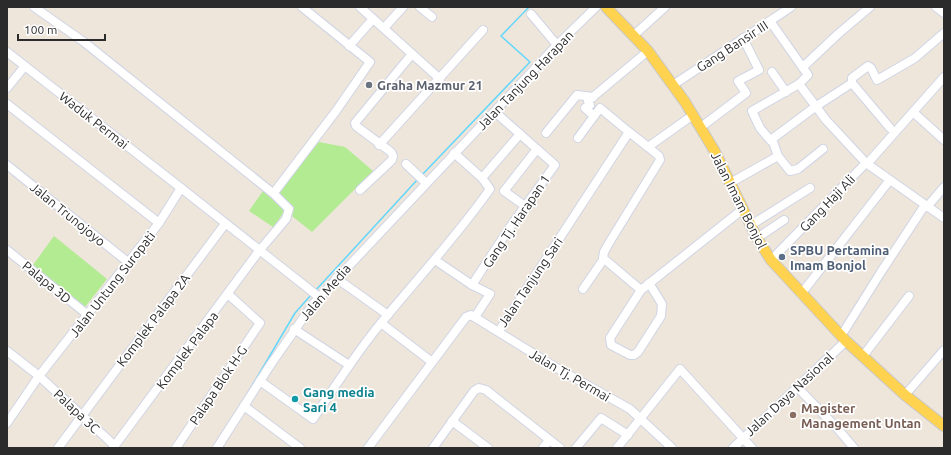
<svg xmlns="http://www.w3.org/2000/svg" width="951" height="455" font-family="Ubuntu,sans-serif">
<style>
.green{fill:#b2eb91}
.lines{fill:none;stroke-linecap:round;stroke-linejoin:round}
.stream{stroke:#62d7fc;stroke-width:1.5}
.minor-casing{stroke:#d0d5e5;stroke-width:10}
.major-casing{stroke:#c8c8c8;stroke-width:12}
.minor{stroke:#fff;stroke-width:8}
.major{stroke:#ffd24f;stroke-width:10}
.worship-dot{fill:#6b7280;stroke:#fff;stroke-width:1.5}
.service-dot{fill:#5c6f8a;stroke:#fff;stroke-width:1.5}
.culture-dot{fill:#0f9aa8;stroke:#fff;stroke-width:1.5}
.education-dot{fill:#8d6e63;stroke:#fff;stroke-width:1.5}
.labels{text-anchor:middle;stroke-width:3.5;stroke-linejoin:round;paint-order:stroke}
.street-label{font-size:13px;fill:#2b2b2b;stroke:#fff}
.worship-label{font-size:13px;font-weight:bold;fill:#5b616d;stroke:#fff;text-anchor:start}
.service-label{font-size:13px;font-weight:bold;fill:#4e5e75;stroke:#fff;text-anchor:start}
.culture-label{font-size:13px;font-weight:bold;fill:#0d838f;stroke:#fff;text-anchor:start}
.education-label{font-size:13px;font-weight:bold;fill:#785e54;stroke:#fff;text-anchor:start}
</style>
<rect width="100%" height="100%" fill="#eee5db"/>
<g class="green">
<path d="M319 142 345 147 373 171 312 232 292 216 294 207 277 191Z"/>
<path d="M263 191 285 211 273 227 249 211Z"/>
<path d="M54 236 107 279 85 307 33 265Z"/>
</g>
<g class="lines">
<g class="stream">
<path d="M422 175 530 62 501 36 529 7"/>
<path d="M315 291 418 179"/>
<path d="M246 396 295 313 311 295"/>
</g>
<defs>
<g id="minor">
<path d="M34 7 84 42 274 194 289 209 286 219 259 251 113 448"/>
<path d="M360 7 440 79"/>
<path d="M420 7 432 17"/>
<path d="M936 7 944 13"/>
<path d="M531 14 557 45"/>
<path d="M770 21 808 75 799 84 752 111 760 128 771 141"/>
<path d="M384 28 403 7"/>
<path d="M633 36 665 7"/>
<path d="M349 46 373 19"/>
<path d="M7 52 181 188"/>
<path d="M803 67 838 34 870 7"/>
<path d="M772 72 786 92"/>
<path d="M852 83V78L868 66 871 68 877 80 915 58 944 33"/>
<path d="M799 84 826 120 866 163 944 218"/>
<path d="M673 85 791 7"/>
<path d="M7 88 25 66"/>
<path d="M7 104 159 223"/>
<path d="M913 112 944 140"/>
<path d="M594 116 585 108 590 105 588 101 648 51"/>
<path d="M701 127 746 93 738 81 759 70 743 38"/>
<path d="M546 133 577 95 593 97"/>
<path d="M578 138 600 108 629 132"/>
<path d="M379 145 483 30"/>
<path d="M823 149 798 169 790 171 778 156 772 139 815 107 852 83 890 128"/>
<path d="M406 164 426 183"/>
<path d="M867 164 944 77"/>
<path d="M7 165 129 263"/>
<path d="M482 178 520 134"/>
<path d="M730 183 778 156"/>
<path d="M276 190 336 111 370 62 302 7"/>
<path d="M360 190 392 160 393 156 391 152 356 126 355 123 412 54"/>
<path d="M525 206 504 191 537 149"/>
<path d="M927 207 944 187"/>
<path d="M751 225 810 188"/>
<path d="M757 238 784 220"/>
<path d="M7 250 88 315"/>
<path d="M435 260 472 285 490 294 475 317"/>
<path d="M771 260 866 163"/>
<path d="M336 278 388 315"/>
<path d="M649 283 662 304 661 316 638 352 634 355H630L611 345 610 338 641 290 743 209"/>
<path d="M472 285 510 227 555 165 495 112"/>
<path d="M583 289 603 260"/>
<path d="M641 290 603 258 604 252 609 243 660 160 659 156 648 147"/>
<path d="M801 294 889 181"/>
<path d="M381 323 432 362"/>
<path d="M294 329 349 365"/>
<path d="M499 331 629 132 648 147 693 115"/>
<path d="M841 336 881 272 925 205"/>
<path d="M7 351 39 376 115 446"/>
<path d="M863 356 909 296"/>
<path d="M260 381 313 419C335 387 356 353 381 323 418 278 457 236 490 189L482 178 454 153"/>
<path d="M797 387 837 428 854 448"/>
<path d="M905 395 944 350"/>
<path d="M244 406 300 448"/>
<path d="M452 421 488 448"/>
<path d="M7 423 39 376 159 223 181 188 319 297"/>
<path d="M58 448 225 224"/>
<path d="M176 448 260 323 229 295"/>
<path d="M217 448 271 364 313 304 557 45 596 7"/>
<path d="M368 448 466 317 471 315 555 367 630 409 672 448"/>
<path d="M433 448 474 391 479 388 486 390 560 448"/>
<path d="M543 448 549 440"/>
<path d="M576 448 601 418 628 435"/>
<path d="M617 448 680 369 752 448"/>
<path d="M733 448 846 341"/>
</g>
<path id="major" d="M606 7 648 51 685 102 714 150 757 238 771 260 846 341 905 395 944 426"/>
</defs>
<use href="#minor" class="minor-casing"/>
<use href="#major" class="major-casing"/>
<use href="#minor" class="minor"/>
<use href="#major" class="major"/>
</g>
<circle class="worship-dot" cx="369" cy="85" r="4"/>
<circle class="service-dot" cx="782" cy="257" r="4"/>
<circle class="culture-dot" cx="295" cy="399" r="4"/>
<circle class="education-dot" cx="793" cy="415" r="4"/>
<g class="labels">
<g class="street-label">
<text transform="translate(732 46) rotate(-33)" y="5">Gang Bansir III</text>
<text transform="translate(525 80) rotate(-46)" y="5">Jalan Tanjung Harapan</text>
<text transform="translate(94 120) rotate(38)" y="5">Waduk Permai</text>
<text transform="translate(739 200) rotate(63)" y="5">Jalan Imam Bonjol</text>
<text transform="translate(827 203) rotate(-46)" y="5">Gang Haji Ali</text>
<text transform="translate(68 214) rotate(39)" y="5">Jalan Trunojoyo</text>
<text transform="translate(516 221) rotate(-56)" y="5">Gang Tj. Harapan 1</text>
<text transform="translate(47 282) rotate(39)" y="5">Palapa 3D</text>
<text transform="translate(530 282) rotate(-56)" y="5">Jalan Tanjung Sari</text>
<text transform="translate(112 284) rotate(-52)" y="5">Jalan Untung Suropati</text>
<text transform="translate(325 292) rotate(-49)" y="5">Jalan Media</text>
<text transform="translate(153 320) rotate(-53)" y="5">Komplek Palapa 2A</text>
<text transform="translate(187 350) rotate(-53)" y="5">Komplek Palapa</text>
<text transform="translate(570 375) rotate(30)" y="5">Jalan Tj. Permai</text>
<text transform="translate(218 385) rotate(-56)" y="5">Palapa Blok H-G</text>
<text transform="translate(789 394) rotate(-43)" y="5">Jalan Daya Nasional</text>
<text transform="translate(77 411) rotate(43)" y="5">Palapa 3C</text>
</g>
<g class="worship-label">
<text x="377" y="90">Graha Mazmur 21</text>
</g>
<g class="service-label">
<text x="790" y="255">SPBU Pertamina<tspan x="790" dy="15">Imam Bonjol</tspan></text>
</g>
<g class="culture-label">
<text x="303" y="397">Gang media<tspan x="303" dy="15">Sari 4</tspan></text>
</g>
<g class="education-label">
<text x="801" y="413">Magister<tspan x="801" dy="15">Management Untan</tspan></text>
</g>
</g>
<rect width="951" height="455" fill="none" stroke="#2b2b2b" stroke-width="16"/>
<path d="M18 34v6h87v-6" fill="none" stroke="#2b2b2b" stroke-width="2"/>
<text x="24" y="34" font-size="12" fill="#2b2b2b" stroke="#ffffff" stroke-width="3" paint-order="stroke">100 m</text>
</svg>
